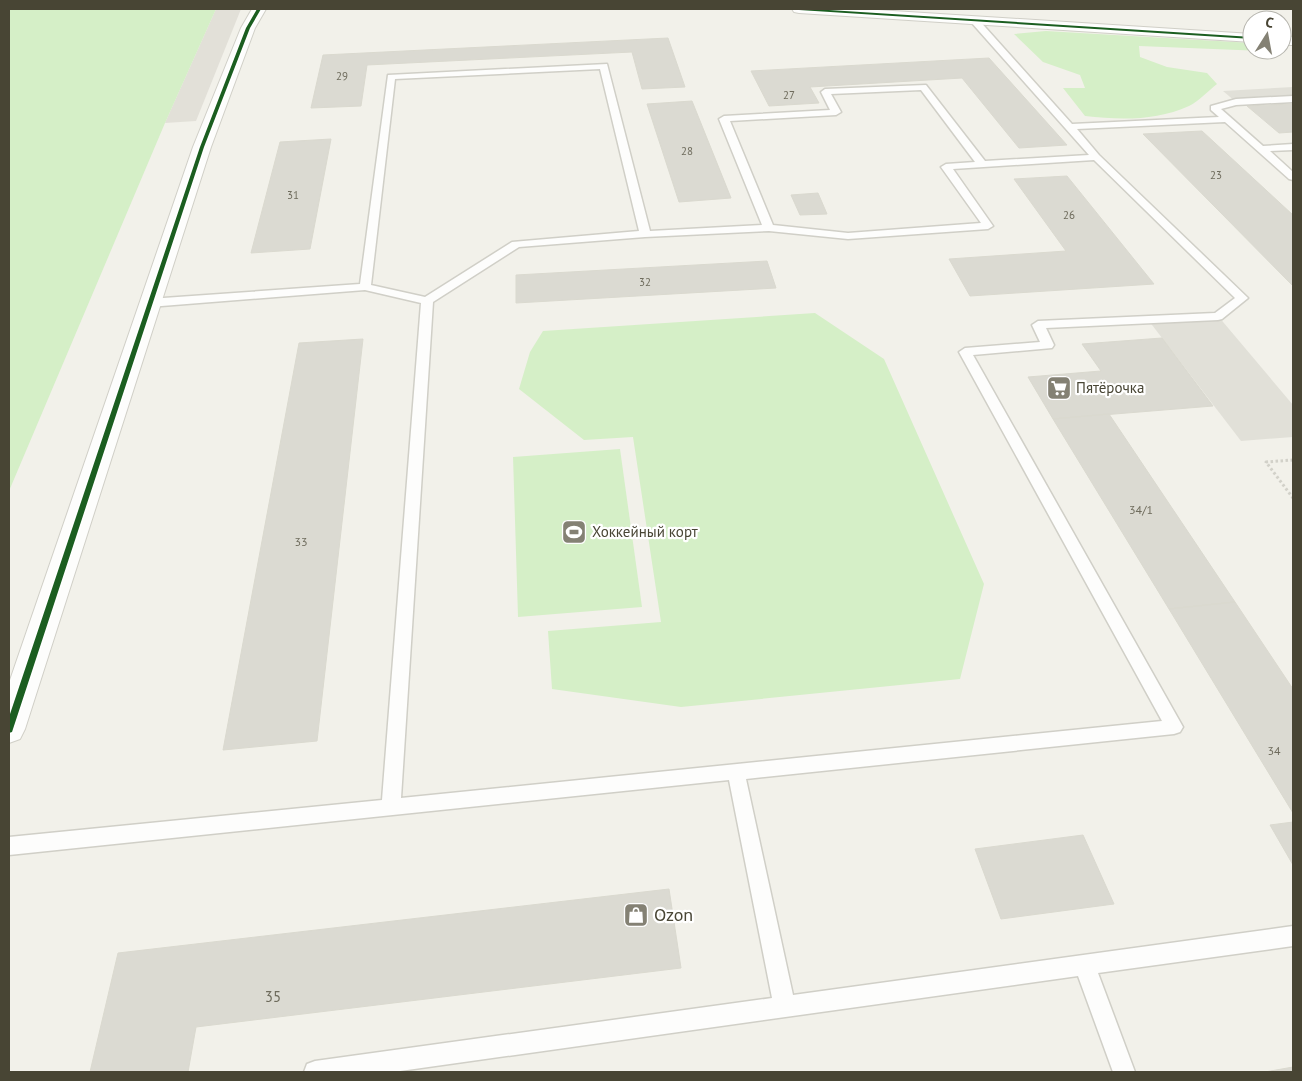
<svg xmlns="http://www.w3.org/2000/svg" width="1302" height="1081" font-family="'PT Sans',sans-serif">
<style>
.industrial{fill:#e2e0d8}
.green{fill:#d5efc7}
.parking{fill:#e1e0d8}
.building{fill:#dbdad2;stroke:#dad9cf}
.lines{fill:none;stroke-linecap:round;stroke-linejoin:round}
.service-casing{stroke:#d0cfc7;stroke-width:3}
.minor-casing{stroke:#d0cfc7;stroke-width:2}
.path{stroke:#d2d1c9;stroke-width:3;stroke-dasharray:2.5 2.5;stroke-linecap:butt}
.service{fill:#fdfdfc;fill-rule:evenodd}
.minor{fill:#fdfdfc;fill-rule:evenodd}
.cycleway-casing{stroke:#fff;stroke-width:3}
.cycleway{fill:#1b5e20;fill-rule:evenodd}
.labels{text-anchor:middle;stroke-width:4.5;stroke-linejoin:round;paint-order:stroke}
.far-number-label{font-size:11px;fill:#6e6b5c}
.number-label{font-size:12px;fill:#6e6b5c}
.poi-label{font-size:15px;fill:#484534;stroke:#fff;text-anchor:start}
.near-number-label{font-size:15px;fill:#6e6b5c}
.near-poi-label{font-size:18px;fill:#484534;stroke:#fff;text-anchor:start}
</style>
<rect width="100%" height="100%" fill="#f2f1ea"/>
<path class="industrial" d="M216 9H241L196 121 165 123Z"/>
<g class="green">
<path d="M9 9H216L165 123 9 491Z"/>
<path d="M1046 31 1252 43V50L1263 51 1139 46 1140 57 1167 67 1207 73 1217 84C1208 91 1199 101 1189 106 1156 121 1120 120 1085 116L1063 88H1085L1080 75 1043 62 1014 34Z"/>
<path d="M815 313 884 359 984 584 960 679 681 707 552 689 548 631 661 622 633 437 584 440 519 389 530 352 543 331Z"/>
<path d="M620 449 642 607 518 617 513 457Z"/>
</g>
<g class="parking">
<path d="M1293 87V99L1236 102 1223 91Z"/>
<path d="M1218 316 1293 405V437L1241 441 1149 321Z"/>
</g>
<g class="building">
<path d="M668 38 685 87 642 89 632 52 367 65 361 106 311 108 323 55Z"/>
<path d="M989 58 1067 145 1019 148 962 78 810 87 819 103 769 106 751 71Z"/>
<path d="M692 101 731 198 679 202 647 104Z"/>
<path d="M1293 104V132L1279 133 1247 106Z"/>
<path d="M1202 131 1293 215V286L1143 134Z"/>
<path d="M331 139 310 249 251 253 280 142Z"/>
<path d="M1067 176 1154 284 970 296 949 259 1066 251 1014 179Z"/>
<path d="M818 193 827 214 800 215 791 195Z"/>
<path d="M767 261 776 288 516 303V275Z"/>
<path d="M1162 338 1213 406 1053 419 1028 377 1101 371 1082 344Z"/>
<path d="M363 339 317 741 223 750 299 343Z"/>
<path d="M1109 414 1235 602 1169 609 1053 419Z"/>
<path d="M1235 602 1293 689V813L1169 609Z"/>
<path d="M1293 822V865L1270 825Z"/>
<path d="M1083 835 1114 904 1001 919 975 849Z"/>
<path d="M669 889 681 968 196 1027 188 1072H90L118 953Z"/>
<path d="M1293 1067V1072H1265Z"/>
</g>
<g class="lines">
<defs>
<path id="service" d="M971 18H977L1072 124 1219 117 1211 110V106L1236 99 1293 96V102L1236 105 1221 109 1263 146 1293 144V150L1270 151 1293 172V180L1289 179 1225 122 1077 129 1099 155 1248 298 1222 319 1218 320 1046 328 1054 345 1052 348 973 355 1183 727 1180 732 1174 734 746 779 793 995 1293 926V946L1098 973 1135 1072H1113L1078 976 393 1072H304L307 1064 315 1061 772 998 729 780 9 855V837L382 800 421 303 365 290 149 307 143 303 149 299 360 284 388 75 607 64 650 231 762 225 719 119 724 116 830 110 821 92 825 89 926 85 985 161 1089 155 971 22ZM600 69 639 231 512 242 425 297 371 285 395 79ZM921 90 975 162 946 164 941 167 981 223 848 233 773 225 730 121 836 115 841 112 831 94ZM1094 160 1235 298 1215 313 1038 321 1032 325 1040 342 965 348 959 352 1162 721 401 798 433 302 519 247 645 237 769 231 848 239 988 229 993 226 953 169Z"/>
<g id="minor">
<path d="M252 9H266L255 28 211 147 25 729 20 739 9 743V683L193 147 241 28Z"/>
<path d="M792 9H862L1252 34V42L799 13 794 12Z"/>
<path d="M1282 35 1293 37V45H1282Z"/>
</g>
</defs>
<use href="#service" class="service-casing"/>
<use href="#minor" class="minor-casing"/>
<path class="path" d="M1293 460 1266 462 1293 498"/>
<use href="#service" class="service"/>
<use href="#minor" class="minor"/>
<defs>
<g id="cycleway">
<path d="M257 9H261L250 28 204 147 13 729 12 732 9 733V717L200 147 246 28Z"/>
<path d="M797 9H813L1252 37V39L799 10Z"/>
</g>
</defs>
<use href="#cycleway" class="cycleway-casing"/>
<use href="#cycleway" class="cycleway"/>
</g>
<defs>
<symbol id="supermarket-square" viewBox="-11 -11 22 22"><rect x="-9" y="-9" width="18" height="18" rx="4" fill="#848174" stroke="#fff"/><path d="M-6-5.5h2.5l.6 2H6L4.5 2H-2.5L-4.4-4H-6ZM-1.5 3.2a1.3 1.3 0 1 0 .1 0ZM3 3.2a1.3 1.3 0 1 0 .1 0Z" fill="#fff"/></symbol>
<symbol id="stadium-square" viewBox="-11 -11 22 22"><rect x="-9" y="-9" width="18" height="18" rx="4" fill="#848174" stroke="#fff"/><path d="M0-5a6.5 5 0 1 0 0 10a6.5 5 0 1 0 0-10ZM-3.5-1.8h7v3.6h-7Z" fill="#fff"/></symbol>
<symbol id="shop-square" viewBox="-11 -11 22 22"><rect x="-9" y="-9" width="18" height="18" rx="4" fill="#848174" stroke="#fff"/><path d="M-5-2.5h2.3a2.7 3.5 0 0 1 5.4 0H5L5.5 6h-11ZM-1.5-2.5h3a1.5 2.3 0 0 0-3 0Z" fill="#fff"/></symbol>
</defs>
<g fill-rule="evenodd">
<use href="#supermarket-square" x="1045" y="374" width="28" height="28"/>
<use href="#stadium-square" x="560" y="518" width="28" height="28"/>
<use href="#shop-square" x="622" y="901" width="28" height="28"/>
</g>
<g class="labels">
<g class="far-number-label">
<text x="342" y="80">29</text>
<text x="789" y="99">27</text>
<text x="687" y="155">28</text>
<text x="1216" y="179">23</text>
<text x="293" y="199">31</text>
<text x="1069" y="219">26</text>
<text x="645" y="286">32</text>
</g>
<g class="number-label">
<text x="1141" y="514">34/1</text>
<text x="301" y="546">33</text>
<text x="1274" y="755">34</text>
</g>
<g class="poi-label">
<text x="1076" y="393">Пятёрочка</text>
<text x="592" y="537">Хоккейный корт</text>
</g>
<g class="near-number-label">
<text x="273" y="1002">35</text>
</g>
<g class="near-poi-label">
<text x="654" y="921">Ozon</text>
</g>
</g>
<rect width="1302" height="1081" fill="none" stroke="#484534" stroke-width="20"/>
<g transform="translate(1267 35) rotate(11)"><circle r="24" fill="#ffffff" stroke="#b6b5ae"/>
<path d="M0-4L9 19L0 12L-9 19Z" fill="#848174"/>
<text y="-8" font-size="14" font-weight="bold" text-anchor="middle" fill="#484534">С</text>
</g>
</svg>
